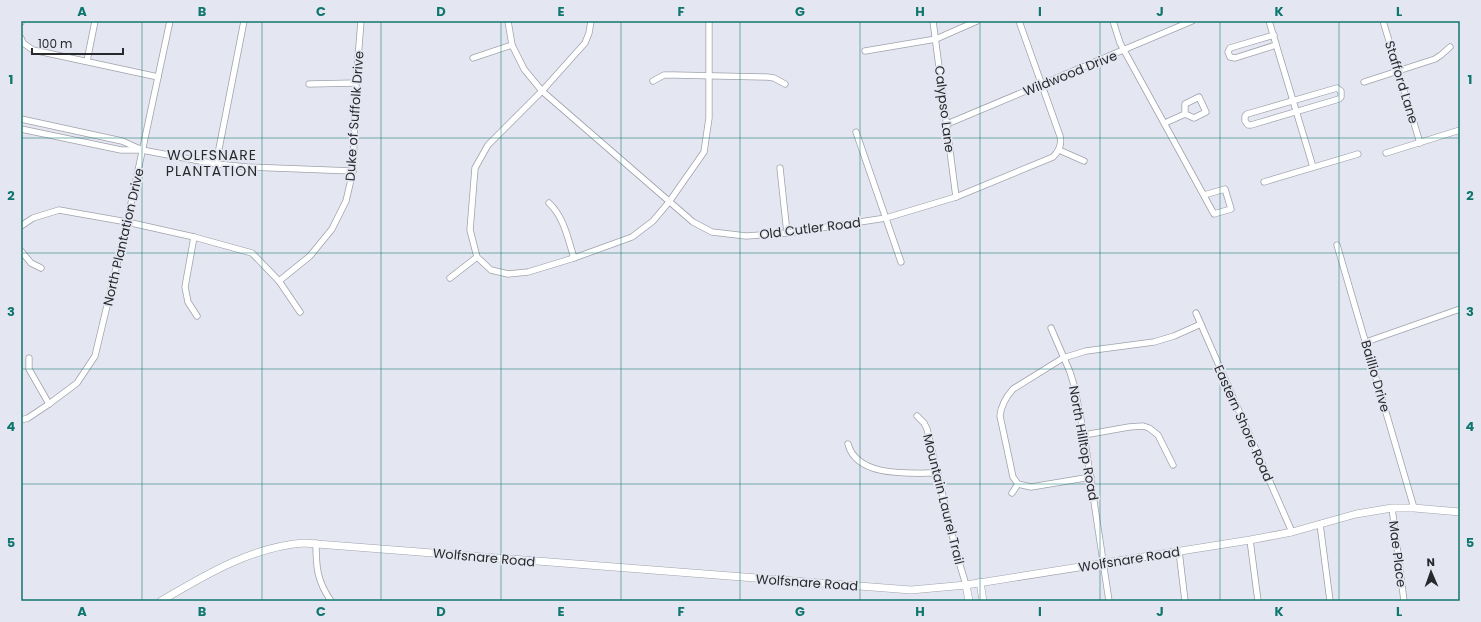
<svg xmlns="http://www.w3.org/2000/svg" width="1481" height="622" font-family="Poppins,sans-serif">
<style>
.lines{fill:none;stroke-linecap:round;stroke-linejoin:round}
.minor-casing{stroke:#9fa2ab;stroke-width:7}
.tertiary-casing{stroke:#9fa2ab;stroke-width:8}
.minor{stroke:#fff;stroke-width:5.5}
.tertiary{stroke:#fff;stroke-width:7}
.grid{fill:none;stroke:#0f766e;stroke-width:1;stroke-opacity:0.55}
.labels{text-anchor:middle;stroke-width:3.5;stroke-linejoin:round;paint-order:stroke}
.street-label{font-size:13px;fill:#28292d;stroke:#e4e7f1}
.neighbourhood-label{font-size:14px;letter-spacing:1px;fill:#28292d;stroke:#e4e7f1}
.neatline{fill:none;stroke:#0f766e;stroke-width:1.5}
.grid-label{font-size:13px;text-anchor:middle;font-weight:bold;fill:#0f766e}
</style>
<rect width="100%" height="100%" fill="#e4e7f1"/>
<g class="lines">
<defs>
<g id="minor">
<path d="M508 21 512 45 524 69 542 91 693 222 712 232 746 236 787 233 886 218 956 197 1053 157C1059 151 1062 144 1060 136L1019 21"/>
<path d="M591 21 589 33 585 43 542 91 488 145 475 168 470 230 477 257 491 270 508 274 528 272 574 258 632 237 653 221 669 202 704 152 709 118V21"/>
<path d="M933 21 956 197"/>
<path d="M1113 21 1120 43 1214 214 1231 209 1225 189 1204 195"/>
<path d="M1269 21 1313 167"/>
<path d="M1383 21 1420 143"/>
<path d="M21 22V21"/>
<path d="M1274 35 1230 48 1228 52 1230 57 1235 58 1276 45"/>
<path d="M21 38 23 43 33 50 158 77"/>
<path d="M865 51 936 39 977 21"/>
<path d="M473 58 512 45"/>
<path d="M87 61 95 21"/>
<path d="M653 81 664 75H674L767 77 774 78 785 84"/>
<path d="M1364 82 1435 59 1441 55 1450 47"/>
<path d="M309 84 356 83"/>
<path d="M1337 88 1341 91V97L1339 99 1251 125H1248L1245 121V116L1247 114Z"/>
<path d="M21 119 122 141 142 150"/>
<path d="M1165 123 1185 114 1194 118 1206 112 1199 97 1185 104V114"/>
<path d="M947 124 1192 21"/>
<path d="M21 129 121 150H142L216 164 247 167 353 171"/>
<path d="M856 132 901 262"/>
<path d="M1059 150 1084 161"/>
<path d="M1386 153 1460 130"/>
<path d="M216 164 244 21"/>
<path d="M780 168 787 233"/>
<path d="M1264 182 1358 154"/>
<path d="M549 203C564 217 568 239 574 258"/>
<path d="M21 226 33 218 59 210 127 222 194 237 252 253 279 281 300 312"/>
<path d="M194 237 185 287 188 302 197 316"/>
<path d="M1337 245 1414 508"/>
<path d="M21 251 31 263 41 268"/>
<path d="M450 278 477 257"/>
<path d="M279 281 310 256 332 229 346 201 353 171 356 83 361 21"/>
<path d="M1196 313 1292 532"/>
<path d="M1051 328 1070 372 1074 385 1084 435 1109 601"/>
<path d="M1366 342 1460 309"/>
<path d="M29 358V369L49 404"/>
<path d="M917 416 924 423 927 429 957 555 966 585"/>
<path d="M21 420 28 418 49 404 77 383 95 356 127 222 170 21"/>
<path d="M1084 435 1129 427 1143 426 1149 428 1158 435 1173 465"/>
<path d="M848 444C857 478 910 473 938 473"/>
<path d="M1091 477 1031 487 1018 484 1013 477 1000 416C1001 405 1006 397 1013 389L1063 358 1086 351 1154 342 1174 336 1201 324"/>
<path d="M1012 493 1018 484"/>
<path d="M1392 508 1404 601"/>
<path d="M1320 524 1330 601"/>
<path d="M1250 540 1258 601"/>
<path d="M316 543C316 567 317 581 331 601"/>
<path d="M1179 551 1185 601"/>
</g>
<g id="tertiary">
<path d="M980 582 983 601"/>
<path d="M966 585 969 601"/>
<path d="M161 601C205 575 251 547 304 543L911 590 966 585 1250 540 1292 532 1356 514 1392 508H1414L1460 512"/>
</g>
</defs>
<use href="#minor" class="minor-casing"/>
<use href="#tertiary" class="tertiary-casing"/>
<use href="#minor" class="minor"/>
<use href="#tertiary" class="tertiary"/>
</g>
<path class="grid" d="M142 21V601M262 21V601M381 21V601M501 21V601M621 21V601M740 21V601M860 21V601M980 21V601M1100 21V601M1220 21V601M1339 21V601M21 138H1460M21 253H1460M21 369H1460M21 484H1460"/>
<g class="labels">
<g class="street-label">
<text transform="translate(1070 73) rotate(-22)" y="5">Wildwood Drive</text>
<text transform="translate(1402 82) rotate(73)" y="5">Stafford Lane</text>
<text transform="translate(945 109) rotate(83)" y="5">Calypso Lane</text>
<text transform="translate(354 116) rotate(-86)" y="5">Duke of Suffolk Drive</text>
<text transform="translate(810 228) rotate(-7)" y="5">Old Cutler Road</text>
<text transform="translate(123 237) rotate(-77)" y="5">North Plantation Drive</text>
<text transform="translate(1376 376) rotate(74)" y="5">Baillio Drive</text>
<text transform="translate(1244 423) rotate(66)" y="5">Eastern Shore Road</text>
<text transform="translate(1084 443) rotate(80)" y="5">North Hilltop Road</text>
<text transform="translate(944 499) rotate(76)" y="5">Mountain Laurel Trail</text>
<text transform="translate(1398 554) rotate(83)" y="5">Mae Place</text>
<text transform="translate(484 557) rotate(5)" y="5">Wolfsnare Road</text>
<text transform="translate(1129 559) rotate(-9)" y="5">Wolfsnare Road</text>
<text transform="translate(807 582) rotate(4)" y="5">Wolfsnare Road</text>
</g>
<g class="neighbourhood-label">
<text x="212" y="160">WOLFSNARE<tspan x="212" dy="16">PLANTATION</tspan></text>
</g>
</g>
<rect width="1481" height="622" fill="none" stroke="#e4e7f1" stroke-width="44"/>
<g transform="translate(1431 572) rotate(358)" stroke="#e4e7f1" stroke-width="3" paint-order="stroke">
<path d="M0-3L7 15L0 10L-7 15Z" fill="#28292d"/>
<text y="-6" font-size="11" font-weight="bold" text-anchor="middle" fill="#28292d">N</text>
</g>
<path d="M32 48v6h91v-6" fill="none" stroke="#28292d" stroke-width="2"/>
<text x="38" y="48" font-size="12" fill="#28292d" stroke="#e4e7f1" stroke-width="3" paint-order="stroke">100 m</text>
<rect x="22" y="22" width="1437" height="578" class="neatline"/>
<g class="grid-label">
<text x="82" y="16">A</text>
<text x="202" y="16">B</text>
<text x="321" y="16">C</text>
<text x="441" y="16">D</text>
<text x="561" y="16">E</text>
<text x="681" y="16">F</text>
<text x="800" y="16">G</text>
<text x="920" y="16">H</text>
<text x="1040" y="16">I</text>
<text x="1160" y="16">J</text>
<text x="1279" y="16">K</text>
<text x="1399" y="16">L</text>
<text x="11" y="84">1</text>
<text x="1470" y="84">1</text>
<text x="11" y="200">2</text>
<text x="1470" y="200">2</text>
<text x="11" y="316">3</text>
<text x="1470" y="316">3</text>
<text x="11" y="431">4</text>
<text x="1470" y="431">4</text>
<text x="11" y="547">5</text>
<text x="1470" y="547">5</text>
<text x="82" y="616">A</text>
<text x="202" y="616">B</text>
<text x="321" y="616">C</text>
<text x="441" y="616">D</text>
<text x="561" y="616">E</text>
<text x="681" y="616">F</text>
<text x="800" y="616">G</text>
<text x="920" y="616">H</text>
<text x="1040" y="616">I</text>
<text x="1160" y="616">J</text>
<text x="1279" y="616">K</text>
<text x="1399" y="616">L</text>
</g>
</svg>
